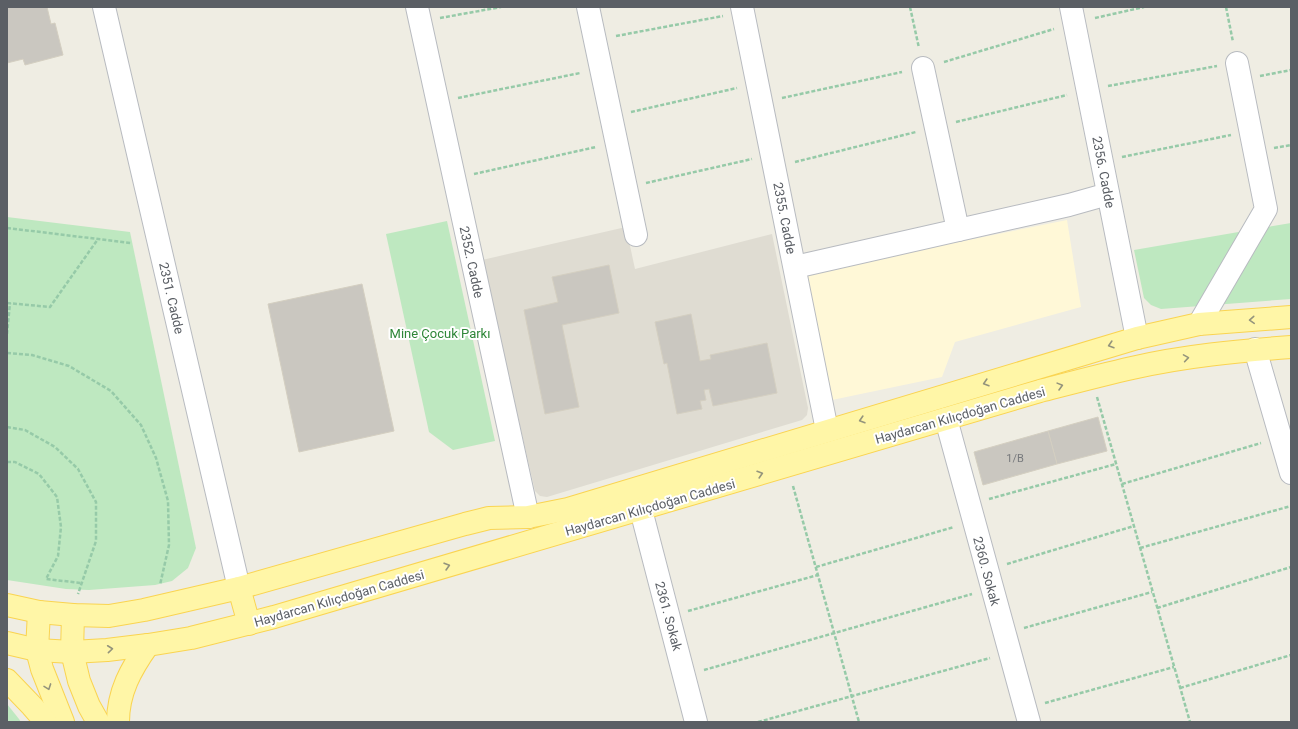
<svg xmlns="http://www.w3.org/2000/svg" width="1298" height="729" font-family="Roboto,sans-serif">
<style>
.commercial{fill:#fff8d7}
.education{fill:#dfdcd2}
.green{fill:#bee8c0}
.building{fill:#cac7c0;stroke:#d4cfc1}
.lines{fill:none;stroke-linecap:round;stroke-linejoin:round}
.minor-casing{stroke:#b8bbc0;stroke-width:24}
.major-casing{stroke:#fad451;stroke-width:24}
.path{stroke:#96caa8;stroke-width:2.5;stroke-dasharray:4 2;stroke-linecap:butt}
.minor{stroke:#fff;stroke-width:22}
.major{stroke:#fff6a7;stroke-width:22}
.oneway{stroke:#94947c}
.labels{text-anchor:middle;stroke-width:4;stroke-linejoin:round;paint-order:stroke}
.number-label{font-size:11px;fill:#77797c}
.street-label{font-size:13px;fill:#5b5f65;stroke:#fff}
.park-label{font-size:13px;fill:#2f8739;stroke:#fff}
</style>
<rect width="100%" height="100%" fill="#efede3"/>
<path class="commercial" d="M1067 220 1081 307 955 342 942 377 832 400 805 273Z"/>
<path class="education" d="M626 227 635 269 772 234 808 408 807 415 802 420 547 497 540 496 535 491 482 260Z"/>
<g class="green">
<path d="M7 217 130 232 196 548 188 568 172 581 155 585 89 590 66 589 7 580Z"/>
<path d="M447 221 495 441 453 450 429 432 386 234Z"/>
<path d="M1291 223V299L1161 309 1151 305 1144 298 1134 250Z"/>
<path d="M7 704 19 719 21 722H7Z"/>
</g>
<g class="building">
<path d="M7 7H47L51 24 55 23 63 55 25 65 23 59 7 63Z"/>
<path d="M609 265 619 313 562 325 579 407 545 414 524 310 558 302 552 277Z"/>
<path d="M362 284 394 431 299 452 268 304Z"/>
<path d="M691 314 700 361 711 359 710 355 767 343 777 393 713 406 709 389 704 390 706 400 700 401 702 409 677 414 667 363 664 364 655 322Z"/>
<path d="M1098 417 1107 451 1057 464 1048 431Z"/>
<path d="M1048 431 1057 464 983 485 974 452Z"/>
</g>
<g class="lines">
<defs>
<g id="minor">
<path d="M104 7 239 588"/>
<path d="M417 7 528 517"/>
<path d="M588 7 636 235"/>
<path d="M742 7 827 430"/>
<path d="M1071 7 1137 338"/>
<path d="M923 68 958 230"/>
<path d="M795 267 1069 205 1108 194"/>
<path d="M1199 324 1266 209 1237 63"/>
<path d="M1255 349 1291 473"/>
<path d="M946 419 1029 722"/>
<path d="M641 510 696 722"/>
</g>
<g id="major">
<path d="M239 588 249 624"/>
<path d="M7 605 39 612 73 615 109 616 144 610 239 588 465 524 489 518 528 517 568 509 1137 338 1199 324 1291 317"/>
<path d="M39 612 37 650 42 669 63 722"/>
<path d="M73 615 72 652 79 681 89 706 98 722"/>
<path d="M7 643 37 650 72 652 107 650 148 645 191 638 274 617 1040 391C1071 383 1101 375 1132 368 1184 356 1238 351 1291 347"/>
<path d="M7 680 32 706 46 722"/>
<path d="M118 722C118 692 131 669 148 645"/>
</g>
</defs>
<use href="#minor" class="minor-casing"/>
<use href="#major" class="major-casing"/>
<g class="path">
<path d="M910 7 919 48"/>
<path d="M1226 7 1233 42"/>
<path d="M440 18 501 7"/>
<path d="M1095 18 1144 7"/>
<path d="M616 36 723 16"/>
<path d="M944 62 1054 29"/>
<path d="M1260 76 1291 70"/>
<path d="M1108 86 1217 66"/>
<path d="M458 98 580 73"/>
<path d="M782 98 902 72"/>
<path d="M631 112 737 88"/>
<path d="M956 122 1067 95"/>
<path d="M1274 148 1291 145"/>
<path d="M1122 157 1231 135"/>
<path d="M795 162 916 132"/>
<path d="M474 174 596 147"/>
<path d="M646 183 752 159"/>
<path d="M7 228 131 243"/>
<path d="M7 303 50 307 98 239"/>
<path d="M7 334 10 303"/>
<path d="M7 353 32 355 69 366 111 391 141 425 156 458 168 501 169 545 160 585"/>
<path d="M1097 397 1190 722"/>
<path d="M7 427 25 430 55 447 78 469 96 502V541L78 594"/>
<path d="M7 462H15L39 474 57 497 61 527 58 556 46 579 81 583"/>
<path d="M1122 484 1261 443"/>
<path d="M793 486 859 722"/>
<path d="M989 499 1116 464"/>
<path d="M1140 548 1291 506"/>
<path d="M1007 564 1134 526"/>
<path d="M816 567 954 527"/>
<path d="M1157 608 1291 567"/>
<path d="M688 611 818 575"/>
<path d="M1024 628 1152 592"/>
<path d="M704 670 972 594"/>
<path d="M1180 688 1291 655"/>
<path d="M1045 703 1174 667"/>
<path d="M758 722 990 658"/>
</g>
<use href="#minor" class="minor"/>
<use href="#major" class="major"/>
</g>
<defs><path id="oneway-chevron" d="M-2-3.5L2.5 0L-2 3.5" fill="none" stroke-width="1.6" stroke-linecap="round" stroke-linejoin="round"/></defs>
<g class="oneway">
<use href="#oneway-chevron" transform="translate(1252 320) rotate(176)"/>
<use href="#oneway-chevron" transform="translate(1111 345) rotate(163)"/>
<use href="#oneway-chevron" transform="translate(1186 358) rotate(-9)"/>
<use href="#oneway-chevron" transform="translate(986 383) rotate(163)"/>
<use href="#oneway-chevron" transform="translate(1060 386) rotate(-15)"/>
<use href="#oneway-chevron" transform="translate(862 420) rotate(163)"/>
<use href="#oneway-chevron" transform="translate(760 474) rotate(-17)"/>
<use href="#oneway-chevron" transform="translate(447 566) rotate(-16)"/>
<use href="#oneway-chevron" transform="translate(110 649) rotate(-6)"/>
<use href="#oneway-chevron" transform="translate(48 687) rotate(70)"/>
</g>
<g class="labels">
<g class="number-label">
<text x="1015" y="462">1/B</text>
</g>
<g class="street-label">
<text transform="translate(1104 172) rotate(79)" y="5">2356. Cadde</text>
<text transform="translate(785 218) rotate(79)" y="5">2355. Cadde</text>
<text transform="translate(472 262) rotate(78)" y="5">2352. Cadde</text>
<text transform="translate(172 298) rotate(77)" y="5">2351. Cadde</text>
<text transform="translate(960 415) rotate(-16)" y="5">Haydarcan Kılıçdoğan Caddesi</text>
<text transform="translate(650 507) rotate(-16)" y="5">Haydarcan Kılıçdoğan Caddesi</text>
<text transform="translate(987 571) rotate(75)" y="5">2360. Sokak</text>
<text transform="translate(339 598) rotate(-16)" y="5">Haydarcan Kılıçdoğan Caddesi</text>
<text transform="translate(669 616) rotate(75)" y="5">2361. Sokak</text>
</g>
<g class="park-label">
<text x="440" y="338">Mine Çocuk Parkı</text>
</g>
</g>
<rect width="1298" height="729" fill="none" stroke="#5b5f65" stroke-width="16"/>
</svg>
